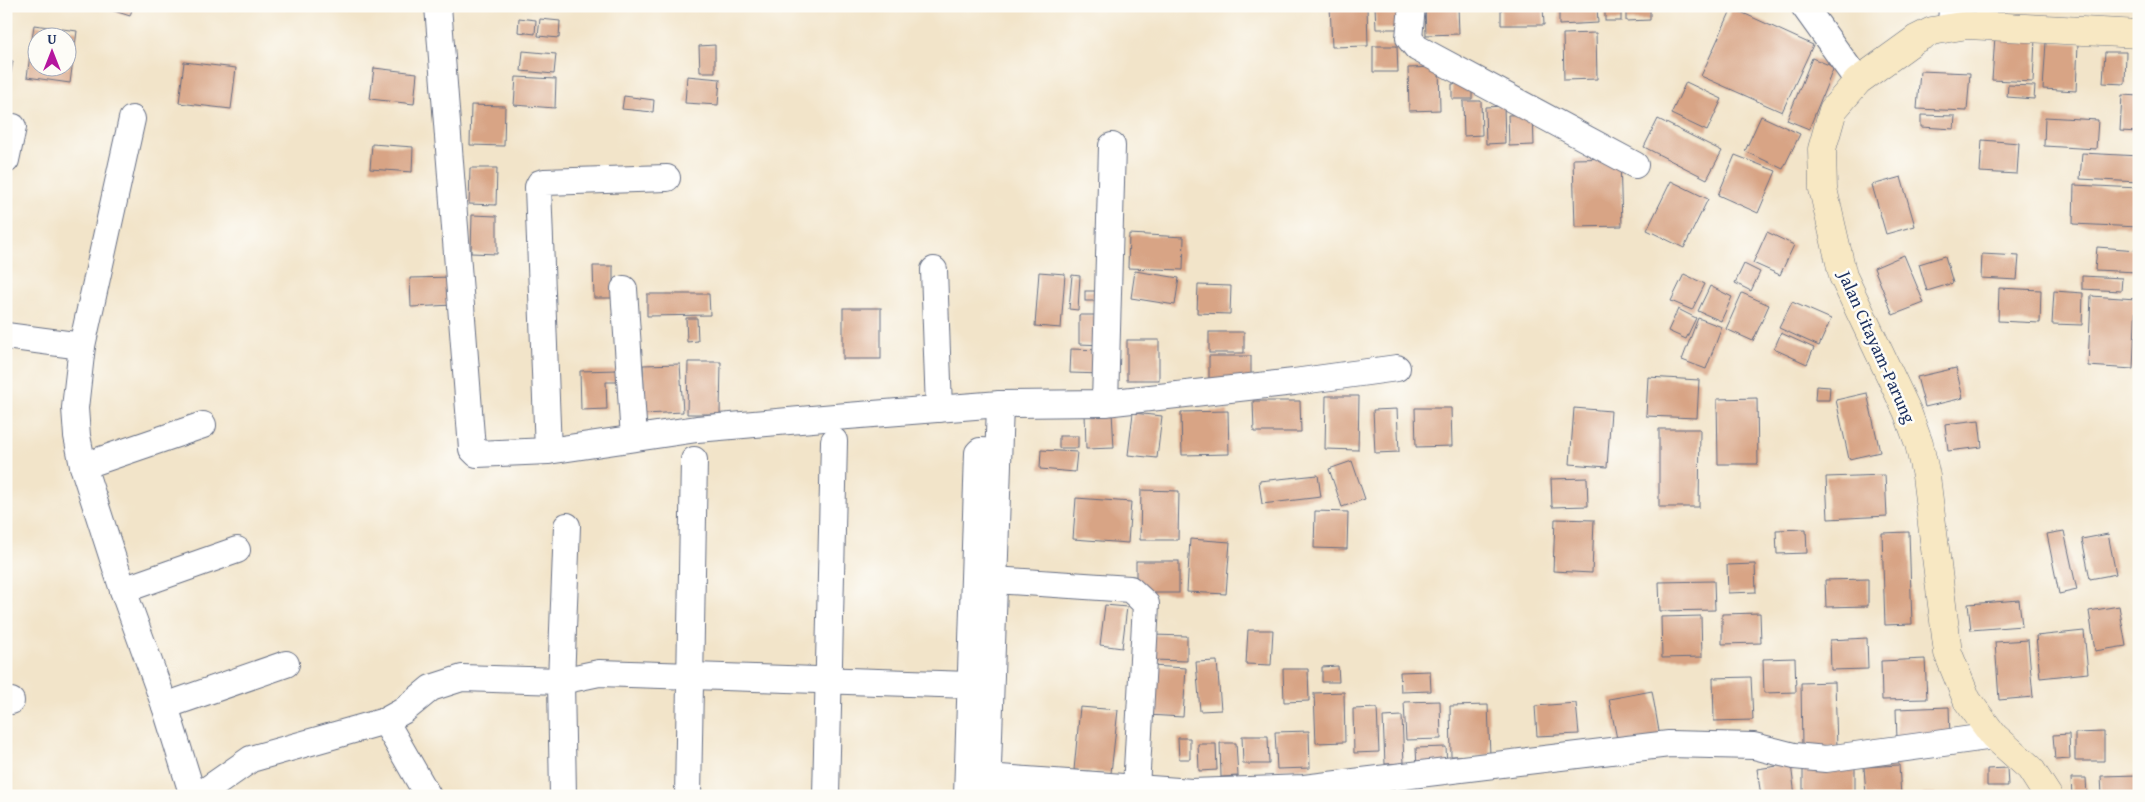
<svg xmlns="http://www.w3.org/2000/svg" width="2145" height="802" font-family="'Gentium Book Plus',serif">
<style>
.building{fill:#d8a485;fill-rule:evenodd}
.lines{fill:none;stroke-linecap:round;stroke-linejoin:round}
.street-casing{stroke:#666e83;stroke-width:28}
.secondary-casing{stroke:#666e83;stroke-width:29}
.street{stroke:#fff;stroke-width:26}
.secondary{stroke:#f8e8c3;stroke-width:28}
.labels{text-anchor:middle;stroke-width:5;stroke-linejoin:round;paint-order:stroke}
.street-label{font-size:18px;fill:#1b2f5e;stroke:#fdfcf7}
</style>
<rect width="100%" height="100%" fill="#fdfcf7"/>
<filter id="ink" filterUnits="userSpaceOnUse"><feTurbulence type="fractalNoise" baseFrequency=".02" numOctaves="2"/><feDisplacementMap in="SourceGraphic" scale="10" xChannelSelector="R" yChannelSelector="G"/><feConvolveMatrix kernelMatrix="1 2 1 2 8 2 1 2 1" color-interpolation-filters="sRGB"/></filter>
<filter id="wash" filterUnits="userSpaceOnUse"><feTurbulence type="fractalNoise" baseFrequency=".0096" numOctaves="4" result="noise"/><feDisplacementMap in="SourceGraphic" scale="20" xChannelSelector="R" yChannelSelector="G"/><feGaussianBlur stdDeviation="1.12" result="paint"/><feColorMatrix in="noise" values="0 0 0 0 0 0 0 0 0 0 0 0 0 0 0 0 0 1.4 0 .05"/><feComposite in="paint" operator="in"/></filter>
<g filter="url(#wash)">
<rect width="100%" height="100%" fill="#f2e4c9"/>
<g id="blocks">
<g class="building">
<path d="M99 6H133L130 16Z"/>
<path d="M1330 6H1367L1368 46 1332 47Z"/>
<path d="M1375 6H1401L1402 29H1376Z"/>
<path d="M1425 6H1458L1459 34 1426 35Z"/>
<path d="M1501 6H1543L1544 25H1501Z"/>
<path d="M1559 6H1597L1598 23 1559 25Z"/>
<rect x="1605" y="6" width="16" height="15"/>
<path d="M1626 6H1650V20L1626 21Z"/>
<path d="M1732 8 1813 45 1782 112 1701 76Z"/>
<path d="M519 18 536 20 535 34 518 32Z"/>
<path d="M540 19 560 21 559 38 538 36Z"/>
<path d="M34 25 77 31 70 83 27 77ZM38 38H68V68H38Z"/>
<path d="M1596 33 1597 79 1564 80 1563 34Z"/>
<path d="M1995 36 2035 38 2033 82 1992 80Z"/>
<path d="M2046 42 2078 44 2076 91 2043 89Z"/>
<path d="M715 45V72H700L699 46Z"/>
<path d="M1373 46H1397L1398 72H1373Z"/>
<path d="M523 51 556 54 554 74 521 71Z"/>
<path d="M2105 52H2126L2125 84 2103 83Z"/>
<path d="M1812 58 1834 67 1809 129 1787 120Z"/>
<path d="M6 60 13 61 7 93H6Z"/>
<path d="M184 62 236 68 231 109 179 103Z"/>
<path d="M1439 67 1440 110 1409 111 1408 68Z"/>
<path d="M374 68 417 73 414 104 370 99Z"/>
<path d="M1920 71 1970 73 1967 111 1917 109Z"/>
<path d="M687 76 720 79 718 105 685 103Z"/>
<path d="M516 77 556 79 555 108 514 105Z"/>
<path d="M1686 82 1722 99 1707 131 1671 114Z"/>
<path d="M1472 83V99H1452V84Z"/>
<path d="M2008 85 2035 86 2034 99 2007 97Z"/>
<path d="M2122 95 2139 96V132L2120 131Z"/>
<path d="M624 96 654 100 653 112 622 109Z"/>
<path d="M1463 101H1481L1482 135 1464 136Z"/>
<path d="M471 105 505 106 504 146 470 145Z"/>
<path d="M1504 106 1505 143 1486 144 1485 107Z"/>
<path d="M1533 114 1534 145 1509 146 1508 115Z"/>
<path d="M1921 115 1955 116 1954 129 1921 127Z"/>
<path d="M1761 116 1800 134 1783 169 1745 151Z"/>
<path d="M2045 117 2098 120 2096 149 2044 146Z"/>
<path d="M1658 119 1722 151 1707 179 1644 147Z"/>
<path d="M1982 140 2019 143 2017 174 1980 172Z"/>
<path d="M372 144 413 147 412 172 370 169Z"/>
<path d="M2082 153 2139 156V182L2080 179Z"/>
<path d="M1735 155 1776 171 1758 213 1718 195Z"/>
<path d="M1620 158 1622 226 1575 227 1573 159Z"/>
<path d="M470 168H497L496 205 469 204Z"/>
<path d="M1901 177 1915 226 1886 234 1872 185Z"/>
<path d="M1671 181 1708 199 1684 248 1647 230Z"/>
<path d="M2074 185 2139 188V227L2073 224Z"/>
<path d="M472 215 497 216V254L471 253Z"/>
<path d="M1767 232 1794 245 1780 275 1753 263Z"/>
<path d="M1129 234 1184 237 1183 270 1128 268Z"/>
<path d="M2097 247 2138 250 2137 272 2095 270Z"/>
<path d="M1982 254 2019 256 2017 280 1981 278Z"/>
<path d="M1904 255 1924 303 1893 315 1874 268Z"/>
<path d="M1945 256 1953 283 1927 291 1919 264Z"/>
<path d="M1744 264 1760 272 1751 291 1735 283Z"/>
<path d="M593 266H613V298H594Z"/>
<path d="M1135 271 1179 278 1175 305 1131 298Z"/>
<path d="M1039 272 1065 274 1061 328 1035 326Z"/>
<path d="M1684 274 1705 284 1692 310 1671 301Z"/>
<path d="M1072 275 1080 276 1078 310 1069 309Z"/>
<path d="M2082 276 2122 278 2121 291 2082 289Z"/>
<path d="M453 277 454 305 411 307 410 278Z"/>
<path d="M1198 285 1231 286 1230 314 1197 313Z"/>
<path d="M1710 286 1732 297 1721 321 1698 311Z"/>
<path d="M1999 288 2041 290 2040 323 1998 321Z"/>
<rect x="1085" y="291" width="20" height="10"/>
<path d="M2054 291 2083 293 2082 325 2052 324Z"/>
<path d="M1742 293 1769 305 1753 341 1726 329Z"/>
<path d="M647 294H709L710 315 647 316Z"/>
<path d="M2091 296 2136 299 2133 369 2088 366Z"/>
<path d="M1792 302 1831 319 1819 346 1779 328Z"/>
<rect x="843" y="308" width="38" height="51"/>
<path d="M1678 309 1696 318 1686 339 1668 331Z"/>
<path d="M1079 315H1105L1104 345 1079 344Z"/>
<path d="M686 318H697L698 341 687 342Z"/>
<path d="M1698 318 1722 327 1706 369 1682 360Z"/>
<rect x="1209" y="332" width="35" height="21"/>
<path d="M1781 333 1814 348 1807 364 1774 349Z"/>
<rect x="1127" y="340" width="32" height="40"/>
<path d="M1071 349 1103 350V374L1070 373Z"/>
<rect x="1209" y="356" width="42" height="26"/>
<path d="M688 362H721L720 414H687Z"/>
<path d="M680 364 683 412 645 414 643 365Z"/>
<path d="M1956 368 1963 398 1925 407 1917 377Z"/>
<path d="M618 370V382H606L607 409 581 410 580 371Z"/>
<path d="M1648 377 1699 380 1697 418 1646 416Z"/>
<path d="M1816 386 1830 387 1829 400H1815Z"/>
<path d="M1867 393 1880 452 1849 459 1836 400Z"/>
<path d="M1326 396H1359L1358 450 1325 449Z"/>
<path d="M1757 398 1758 464H1718L1717 399Z"/>
<path d="M1253 401H1300L1301 432H1254Z"/>
<path d="M1415 408H1451L1452 446 1416 447Z"/>
<path d="M1574 408 1611 411 1607 467 1570 464Z"/>
<path d="M1397 409 1399 452 1375 453 1373 410Z"/>
<path d="M1228 411 1229 454 1182 455 1181 412Z"/>
<path d="M1112 412 1114 448 1086 449 1085 413Z"/>
<path d="M1133 413 1162 416 1157 458 1128 455Z"/>
<path d="M1979 420 1982 447 1948 451 1945 424Z"/>
<path d="M1659 429H1700L1699 507H1659Z"/>
<rect x="1059" y="436" width="19" height="12"/>
<path d="M1041 450 1077 452 1075 472 1040 469Z"/>
<path d="M1352 461 1365 499 1342 507 1329 469Z"/>
<path d="M1318 475 1321 497 1262 504 1259 481Z"/>
<path d="M1885 475 1887 516 1828 519 1826 477Z"/>
<path d="M1587 478 1588 506 1552 507 1551 479Z"/>
<path d="M1141 490 1179 491 1178 540H1140Z"/>
<path d="M1076 498 1131 502 1128 543 1073 539Z"/>
<path d="M1315 511 1348 512 1347 549 1314 548Z"/>
<path d="M1555 519 1594 520 1592 573 1553 571Z"/>
<path d="M1806 529 1807 553 1777 554 1776 530Z"/>
<path d="M2064 531 2077 590 2059 594 2047 534Z"/>
<path d="M1909 532 1912 624 1885 625 1882 533Z"/>
<path d="M2108 534 2116 574 2090 579 2082 539Z"/>
<path d="M1190 539 1230 542 1226 594 1187 592Z"/>
<rect x="1136" y="561" width="43" height="32"/>
<path d="M1755 564 1756 592 1728 593 1727 565Z"/>
<path d="M1868 579V606L1826 607 1825 580Z"/>
<path d="M1714 581 1715 610 1660 611 1659 582Z"/>
<path d="M2019 600 2022 626 1971 630 1968 604Z"/>
<path d="M1105 605 1127 607 1122 648 1100 645Z"/>
<path d="M2119 606 2126 646 2095 651 2089 611Z"/>
<path d="M1760 613 1761 643 1722 644V614Z"/>
<path d="M1701 616 1702 657 1662 658 1661 617Z"/>
<path d="M1248 630H1273L1271 665 1246 664Z"/>
<path d="M2084 631 2088 673 2040 678 2036 636Z"/>
<path d="M1152 635 1187 636V661L1151 660Z"/>
<path d="M1867 638 1868 669 1831 670 1830 640Z"/>
<path d="M2028 640 2033 697 1999 700 1995 642Z"/>
<path d="M1795 658 1796 692 1764 693 1763 659Z"/>
<path d="M1925 659 1927 699 1882 700 1881 661Z"/>
<path d="M1217 661 1221 710 1200 711 1196 662Z"/>
<path d="M1151 666 1186 668 1183 717 1147 715Z"/>
<path d="M1338 666 1339 682H1322V667Z"/>
<path d="M1283 669H1308L1309 701 1284 702Z"/>
<path d="M1430 671 1431 691 1401 692 1400 672Z"/>
<path d="M1751 677 1753 720 1714 721 1713 678Z"/>
<path d="M1835 682 1837 748H1802L1801 683Z"/>
<path d="M1652 691 1660 737 1618 744 1609 699Z"/>
<path d="M1344 692 1345 742 1316 743 1314 693Z"/>
<path d="M1440 701 1441 739 1406 740 1404 702Z"/>
<path d="M1576 703 1579 734 1537 736 1535 706Z"/>
<path d="M1488 705 1490 755 1451 756 1450 706Z"/>
<path d="M1080 707 1118 710 1111 773 1074 770Z"/>
<path d="M1949 707 1950 738 1897 740 1896 709Z"/>
<path d="M1377 708 1379 752 1354 753 1353 709Z"/>
<path d="M1402 716 1404 763 1385 764 1383 717Z"/>
<path d="M1309 731 1310 768 1277 769 1275 732Z"/>
<path d="M2104 732V761H2075V733Z"/>
<path d="M2069 734 2070 759 2055 760 2053 735Z"/>
<path d="M1242 736H1268L1269 764H1243Z"/>
<path d="M1178 738H1190V759H1179Z"/>
<path d="M1220 743H1236L1238 776 1221 777Z"/>
<path d="M1198 744H1216L1217 770 1199 771Z"/>
<path d="M1446 747 1447 767 1417 768 1416 748Z"/>
<path d="M1791 764 1795 796H1761L1757 769Z"/>
<path d="M1899 765 1901 796H1866L1864 767Z"/>
<rect x="1803" y="767" width="52" height="29"/>
<path d="M2007 768 2008 786H1987V769Z"/>
<path d="M2139 775V796H2102L2101 776Z"/>
<path d="M2071 778H2086L2087 796H2072Z"/>
<rect x="1923" y="794" width="13" height="2"/>
</g>
</g>
</g>
<g filter="url(#ink)">
<use href="#blocks" fill-opacity="0" stroke="#666e83" stroke-width="1"/>
<g class="lines">
<defs>
<g id="street">
<path d="M438 6 472 449 477 454 548 451 697 429 835 417 1000 404 1105 403 1294 382 1397 368"/>
<path d="M1412 6 1409 38 1417 48 1635 165"/>
<path d="M1804 6 1858 81"/>
<path d="M1951 26 1952 6"/>
<path d="M132 119 82 346 75 408 77 436 83 466 123 590 165 706 193 796"/>
<path d="M6 160 13 127"/>
<path d="M934 270 939 409"/>
<path d="M624 289 634 438"/>
<path d="M6 336 82 346"/>
<path d="M1105 403 1112 146"/>
<path d="M548 451 538 187 540 183 544 182 667 178"/>
<path d="M83 466 203 425"/>
<path d="M994 580 1130 589 1146 604 1136 788"/>
<path d="M123 590 237 550"/>
<path d="M6 701H11"/>
<path d="M165 706 286 664"/>
<path d="M385 721 428 796"/>
<path d="M987 777 1192 792 1304 788 1669 744 1754 746 1794 756 1826 759 1994 736"/>
<path d="M198 796 251 759 385 721 403 711 431 688 462 678 561 681 599 673 970 685"/>
<path d="M563 796 561 681 567 526"/>
<path d="M688 796 694 460"/>
<path d="M826 796 834 441"/>
<path d="M967 796 978 453 980 451 998 452"/>
<path d="M987 796 1000 404"/>
</g>
<path id="secondary" d="M2048 796 2030 768 1994 736 1967 700 1948 653 1926 476 1919 444 1907 411 1843 276 1823 189 1822 149 1833 110 1858 81 1916 39 1932 31 1967 25 2139 34"/>
</defs>
<use href="#street" class="street-casing"/>
<use href="#secondary" class="secondary-casing"/>
<use href="#street" class="street"/>
<use href="#secondary" class="secondary"/>
</g>
</g>
<g class="labels">
<g class="street-label">
<text transform="translate(1877 347) rotate(66)" y="6">Jalan Citayam-Parung</text>
</g>
</g>
<rect width="2145" height="802" fill="none" stroke="#fdfcf7" stroke-width="25"/>
<g transform="translate(52 52)"><circle r="24" fill="#fdfcf7" stroke="#a3aaba"/>
<path d="M0-4L9 19L0 12L-9 19Z" fill="#b5179e"/>
<text y="-8" font-size="14" font-weight="bold" text-anchor="middle" fill="#1b2f5e">U</text>
</g>
</svg>
